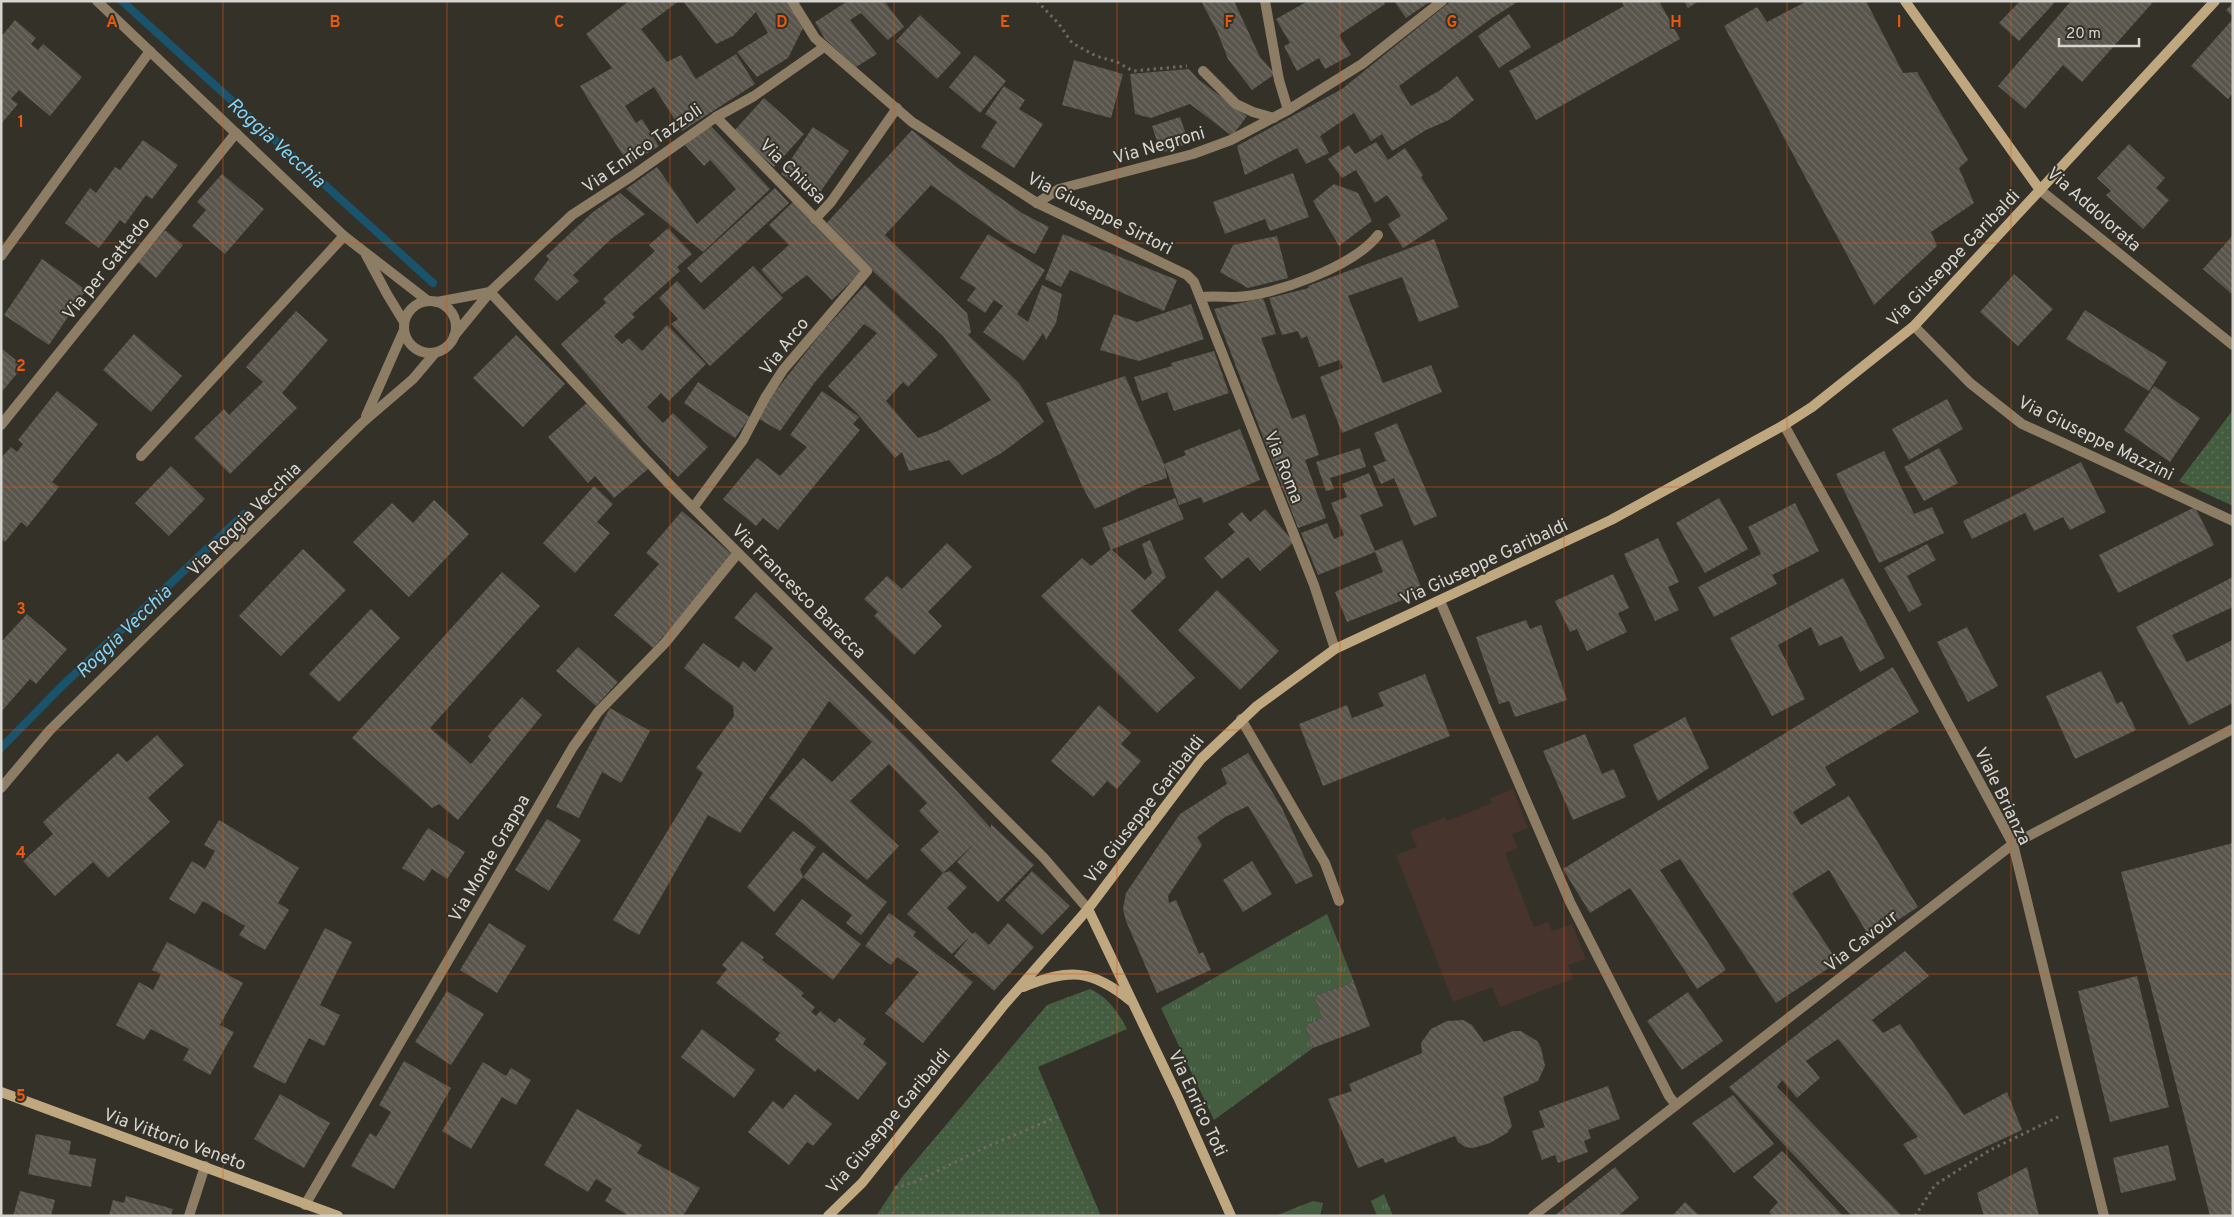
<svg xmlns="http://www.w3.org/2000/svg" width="2234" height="1217" font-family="Overpass,sans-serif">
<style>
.education{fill:#47342c}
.grass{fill:url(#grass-tufts)}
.park{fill:url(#park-dots)}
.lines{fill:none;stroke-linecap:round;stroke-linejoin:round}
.stream{stroke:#19546c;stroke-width:8}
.building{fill:url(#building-back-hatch)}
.path{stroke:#6c6962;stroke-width:3;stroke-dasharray:2.5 4;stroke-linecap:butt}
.lane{stroke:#8c7d64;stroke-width:10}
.street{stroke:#8c7d64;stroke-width:10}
.secondary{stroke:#bfa780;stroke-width:10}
.grid{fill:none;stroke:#e8590c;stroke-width:1;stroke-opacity:0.55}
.labels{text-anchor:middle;stroke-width:4;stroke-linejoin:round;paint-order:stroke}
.street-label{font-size:18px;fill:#d6d4ce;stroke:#343129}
.water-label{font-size:19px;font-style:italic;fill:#81d3f7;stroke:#343129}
.grid-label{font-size:16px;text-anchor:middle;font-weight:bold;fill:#e8590c;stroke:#343129;stroke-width:4;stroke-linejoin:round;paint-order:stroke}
</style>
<defs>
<pattern id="grass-tufts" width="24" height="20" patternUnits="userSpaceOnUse" patternTransform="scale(1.25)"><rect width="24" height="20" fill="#445c3f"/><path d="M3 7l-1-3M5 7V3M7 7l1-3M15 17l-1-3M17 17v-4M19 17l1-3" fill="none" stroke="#5e725a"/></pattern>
<pattern id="park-dots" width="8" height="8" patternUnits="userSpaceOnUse" patternTransform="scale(1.25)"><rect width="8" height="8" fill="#445c3f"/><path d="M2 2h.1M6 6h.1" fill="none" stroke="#5e725a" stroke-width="1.8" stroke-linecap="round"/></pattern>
<pattern id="building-back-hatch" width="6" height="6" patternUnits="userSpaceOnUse" patternTransform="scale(1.25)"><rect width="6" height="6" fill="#59554c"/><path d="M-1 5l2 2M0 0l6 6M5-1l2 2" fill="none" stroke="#706d65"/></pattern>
</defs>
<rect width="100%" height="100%" fill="#343129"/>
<path class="education" d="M1513 789 1528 828 1512 834 1518 848 1505 853 1534 927 1548 922 1552 931 1572 924 1586 959 1568 965 1573 979 1500 1007 1492 987 1453 1002 1396 855 1417 847 1410 831 1445 817 1447 821 1492 803 1490 798Z"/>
<g class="grass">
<path d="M1327 914 1354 982 1314 996 1322 1018 1305 1025 1313 1048 1214 1120 1161 1008Z"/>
<path d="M1384 1194 1393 1216H1377L1371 1201Z"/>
<path d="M1313 1201 1323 1203 1320 1216H1275Z"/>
</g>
<g class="park">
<path d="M2233 410V506L2179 481Z"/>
<path d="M1090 989C1108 997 1118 1012 1127 1029L1038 1067 1101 1216H876L902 1177 1047 1005Z"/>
</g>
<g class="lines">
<g class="stream">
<path d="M122 1 433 283"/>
<path d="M1 748 62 686 244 514"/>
</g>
</g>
<g class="building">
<path d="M629 1H679L641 29 667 62 681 55 696 79 736 54 755 84 682 131 654 87 625 106 636 123 642 119 659 146 629 165 580 86 612 68 586 34Z"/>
<path d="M683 1H788L803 28 788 58 757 77 737 52 768 33 756 12 733 36 716 44Z"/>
<path d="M848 1H884L904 27 888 40 861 13 850 20 877 54 856 67 825 39 815 22Z"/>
<path d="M1201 1H1234L1260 57 1275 74 1252 90 1228 59 1217 31Z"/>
<path d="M1308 1H1383L1385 4 1339 35 1351 55 1325 69 1319 58 1297 71 1284 46 1290 43 1276 19Z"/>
<path d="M1394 1H1431L1406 18Z"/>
<path d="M1451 1H1519L1492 18 1399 86 1411 106 1439 91 1457 76 1474 100 1449 120 1426 130 1392 151 1382 134 1371 141 1354 113 1320 136 1329 153 1306 164 1297 148 1245 175 1237 146 1342 89Z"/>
<path d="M1621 1H1659L1680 39 1536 120 1509 71 1624 6Z"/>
<path d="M1684 1H1699L1688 8Z"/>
<path d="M1807 1H1866L1903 73 1917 72 1968 160 1959 168 1974 203 1931 232 1937 246 1874 305 1724 26 1757 7 1767 22Z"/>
<path d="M2020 1H2056L2019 41 1999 23Z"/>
<path d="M2071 1H2154L2082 82 2063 65 2025 109 1998 86Z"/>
<path d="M2233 3V17L2226 10Z"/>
<path d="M1509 14 1531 47 1499 68 1478 36Z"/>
<path d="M920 15 961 53 937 79 896 41Z"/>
<path d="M2233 19V93L2228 99 2191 66Z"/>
<path d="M15 20 36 38 31 44 38 50 43 44 82 77 50 116 19 90 11 99 18 104 1 124V37Z"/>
<path d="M975 55 1006 81 980 113 949 87Z"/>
<path d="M1074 60 1123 74 1111 118 1062 105Z"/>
<path d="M1189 69 1199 80 1247 116 1232 136 1190 104 1151 118 1135 114 1130 74Z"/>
<path d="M1004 86 1025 100 1019 109 1043 124 1014 168 981 147 997 122 985 114Z"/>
<path d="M764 98 804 134 774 167 734 131Z"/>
<path d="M1180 117 1189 143 1161 153 1152 126Z"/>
<path d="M708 123 770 189 703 252 626 189 657 167 697 224 736 189 710 160 704 166 685 145Z"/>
<path d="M813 127 849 151 816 198 781 174Z"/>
<path d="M912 130 955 166 1022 213 1049 227 1035 254 1008 240 931 185 885 235 967 313 971 332 968 335 1019 383 1044 422 1000 454 962 475 949 460 909 471 902 452 895 458 856 412 828 386 877 333 864 324 815 382 780 431 759 419 770 398 822 332 865 285 938 355 908 387 903 382 886 401 918 438 938 431 991 400 943 336 824 226Z"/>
<path d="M143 140 178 165 152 199 146 195 125 224 120 220 99 248 65 223 90 188 96 193 115 167 120 170Z"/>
<path d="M1376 142 1388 160 1405 148 1423 175 1421 177 1448 219 1403 248 1388 224 1401 216 1387 195 1375 203 1356 170 1342 178 1328 159 1349 145 1355 154Z"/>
<path d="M2129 144 2165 178 2156 188 2169 200 2143 229 2106 195 2111 191 2097 178Z"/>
<path d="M1293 173 1309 217 1270 231 1265 219 1225 234 1213 202Z"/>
<path d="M222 174 264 209 225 254 192 226 206 210 197 202Z"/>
<path d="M1334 184 1358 193 1372 221 1339 246 1313 201Z"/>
<path d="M775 188 789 203 701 283 687 268Z"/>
<path d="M620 193 645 214 611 239 573 275 579 281 557 301 534 279 549 259 546 256 593 212Z"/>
<path d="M794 201 861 272 832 300 807 275 782 294 761 270 789 245 769 225Z"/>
<path d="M668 228 692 254 677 267 680 271 632 314 635 317 614 336 622 344 629 338 642 351 667 325 706 364 669 401 661 393 647 407 663 423 673 413 708 447 678 477 644 442 561 344 606 303 603 299 655 251 649 245Z"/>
<path d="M165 230 183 245 156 278 138 262Z"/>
<path d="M988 234 1045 270 1017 314 1028 322 1042 285 1062 294 1056 323 1046 340 1043 333 1024 361 983 332 1003 306 994 300 985 313 967 300 976 288 960 278Z"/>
<path d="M1063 234 1177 280 1164 311 1070 270 1061 287 1045 279Z"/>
<path d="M2233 235V295L2203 269Z"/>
<path d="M1277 236 1288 278 1248 288 1220 272 1233 245Z"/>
<path d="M1434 239 1459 307 1419 322 1402 277 1348 296 1383 383 1431 365 1442 392 1342 433 1320 377 1343 368 1340 360 1319 367 1307 336 1301 339 1298 331 1282 335 1269 298 1309 288 1308 286Z"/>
<path d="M42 259 86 290 49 345 4 315Z"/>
<path d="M753 266 783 298 710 366 671 324 678 319 659 298 677 281 704 310Z"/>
<path d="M2014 274 2053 309 2018 346 1980 312Z"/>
<path d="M1263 298 1276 334 1261 338 1292 419 1305 414 1319 455 1305 460 1326 518 1298 528 1214 309Z"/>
<path d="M1191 304 1204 339 1139 361 1100 350 1114 314 1137 322Z"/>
<path d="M2085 310 2167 362 2149 391 2066 339Z"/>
<path d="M296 311 328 340 282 393 297 408 230 474 194 438 224 409 229 415 263 382 246 367Z"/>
<path d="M134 334 182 376 151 412 103 370Z"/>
<path d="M516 335 565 384 523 427 473 378Z"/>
<path d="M1 348 23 366 1 393Z"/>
<path d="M1214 351 1229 393 1174 411 1167 392 1142 401 1134 377 1172 366 1171 363Z"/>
<path d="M1125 376 1164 464 1186 455 1184 451 1240 429 1260 480 1203 503 1201 497 1179 505 1164 464 1167 478 1145 485 1095 509 1083 488 1046 403Z"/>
<path d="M698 382 750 417 735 438 684 403Z"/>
<path d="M2154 386 2200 418 2170 462 2124 430Z"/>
<path d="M57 391 98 424 52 482 59 487 27 527 21 522 5 542 1 539V458L11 447 17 452 23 444 18 440Z"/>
<path d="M822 391 859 417 853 424 860 430 778 530 763 518 756 526 723 499 757 458 780 476 807 447 790 435Z"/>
<path d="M1947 399 1963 429 1909 460 1892 429Z"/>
<path d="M589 401 648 469 614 498 595 476 588 483 548 437Z"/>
<path d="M1397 423 1437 516 1414 526 1394 478 1381 484 1373 466 1386 461 1374 433Z"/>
<path d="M1360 448 1366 467 1330 478 1334 489 1326 491 1316 462Z"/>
<path d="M1939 448 1958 483 1924 501 1904 467Z"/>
<path d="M1884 451 1914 514 1932 507 1944 533 1879 563 1836 474Z"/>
<path d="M2081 462 2106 512 2070 530 2063 517 2034 531 2025 513 1972 539 1963 521Z"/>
<path d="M171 466 205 499 169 536 135 503Z"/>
<path d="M1369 473 1383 506 1360 515 1375 551 1402 540 1423 592 1347 622 1335 592 1383 572 1375 552 1318 575 1301 533 1327 523 1334 539 1344 535 1331 503 1347 497 1342 484Z"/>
<path d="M594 486 613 504 597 522 610 533 575 573 543 543Z"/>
<path d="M1175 498 1184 519 1111 550 1102 528Z"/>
<path d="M1719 498 1748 549 1705 573 1676 523Z"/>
<path d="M434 500 469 534 409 597 353 542 392 503 413 523Z"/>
<path d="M1795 503 1819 551 1772 575 1777 584 1714 617 1698 587 1761 554 1748 527Z"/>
<path d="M2195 507 2214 545 2118 593 2099 555Z"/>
<path d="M1265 509 1294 542 1260 571 1248 557 1222 579 1204 558 1235 532 1228 524 1242 512 1250 522Z"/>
<path d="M682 511 734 556 653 648 614 615 659 564 646 553Z"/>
<path d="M1658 538 1679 582 1668 587 1679 610 1655 621 1624 554Z"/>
<path d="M1150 540 1166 577 1131 611 1195 678 1157 713 1041 596 1082 558 1091 566 1111 549 1145 580 1152 573 1142 544Z"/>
<path d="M947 543 972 567 928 612 942 626 914 655 874 616 878 612 864 599 887 576 902 589Z"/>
<path d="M1927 544 1936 560 1907 576 1922 605 1909 612 1884 568Z"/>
<path d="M303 549 346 590 281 656 239 616Z"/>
<path d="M502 572 540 606 430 728 471 764 491 740 488 736 522 697 542 715 458 820 439 804 432 808 352 738Z"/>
<path d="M1613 574 1629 608 1618 613 1627 632 1587 651 1577 629 1570 632 1555 601Z"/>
<path d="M2233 577V607L2172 635 2187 662 2233 640V703L2189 725 2136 627Z"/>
<path d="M1843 578 1885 658 1860 672 1842 636 1819 646 1811 627 1778 645 1805 699 1772 716 1730 638Z"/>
<path d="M1217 590 1279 651 1240 690 1178 630Z"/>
<path d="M756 592 916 747 991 828V824L1034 865 998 902 957 862 974 844 943 873 920 850 939 832 919 811 927 803 889 764 850 801 899 846 867 880 802 823 769 798 803 758 832 782 872 742 829 701 740 833 708 815 639 935 613 920 703 773 696 768 734 716 733 706 684 668 703 643 739 668 743 661 755 672 773 648 734 618Z"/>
<path d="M371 609 400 638 339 702 309 674Z"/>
<path d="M27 614 67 649 36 684 30 679 1 712V642Z"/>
<path d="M1526 620 1530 629 1541 625 1567 700 1515 717 1509 701 1499 704 1476 637Z"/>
<path d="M1967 627 1998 686 1968 702 1937 642Z"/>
<path d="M578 647 618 682 596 706 556 671Z"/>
<path d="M1893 667 1919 712 1825 767 1836 785 1793 812 1801 825 1849 796 1918 907 1870 938 1829 870 1792 893 1838 962 1776 1003 1680 859 1660 870 1726 970 1697 989 1630 888 1590 913 1563 869Z"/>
<path d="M2101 671 2117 704 2122 701 2136 730 2075 759 2046 696Z"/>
<path d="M1425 674 1450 736 1323 786 1299 724 1347 705 1352 718 1384 706 1378 693Z"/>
<path d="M1099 705 1131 733 1121 744 1141 761 1117 789 1107 781 1093 797 1051 761Z"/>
<path d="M610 708 650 731 621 783 602 772 579 818 556 807Z"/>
<path d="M1685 717 1709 768 1658 801 1633 745Z"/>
<path d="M1585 734 1602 774 1614 769 1626 797 1573 820 1543 751Z"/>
<path d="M157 735 184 765 148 798 170 822 108 878 93 862 55 896 23 861 53 834 43 822 118 753 127 762Z"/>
<path d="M1248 753 1282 808 1313 876 1296 884 1248 806 1225 817 1197 837 1202 845 1168 896 1169 903 1176 900 1199 954 1203 952 1211 970 1157 993 1126 921 1123 909 1126 893 1180 814 1227 784 1221 769Z"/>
<path d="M547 819 581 840 549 891 515 870Z"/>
<path d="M219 820 299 868 278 903 289 910 265 950 239 935 245 926 203 901 195 914 169 899 192 861 205 869 215 851 204 845Z"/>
<path d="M428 828 465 852 447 879 432 869 424 881 402 868Z"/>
<path d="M793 831 816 847 800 869 803 877 774 912 747 887Z"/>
<path d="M2233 843V1216H2210L2121 872Z"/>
<path d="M823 852 887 902 861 935 846 923 852 915 803 877Z"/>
<path d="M1252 861 1272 894 1243 912 1223 880Z"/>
<path d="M950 871 967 887 947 908 972 934 975 932 989 945 1008 923 1034 947 994 991 954 956 970 936 952 954 907 914 943 873Z"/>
<path d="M1032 871 1070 906 1042 935 1005 900Z"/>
<path d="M802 899 861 944 833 980 775 934Z"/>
<path d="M889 913 916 932 913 936 973 982 923 1043 885 1013 919 972 897 957 891 965 865 946Z"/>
<path d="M489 923 526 946 497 993 460 970Z"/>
<path d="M325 928 352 942 320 1005 340 1015 324 1046 309 1038 285 1084 253 1067Z"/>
<path d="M742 941 764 957 762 960 804 993 801 996 815 1007 811 1012 816 1016 820 1011 835 1023 839 1018 866 1039 863 1044 887 1063 858 1100 818 1068 815 1072 775 1040 780 1033 716 983 727 969 722 965Z"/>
<path d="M167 942 243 983 220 1025 234 1032 210 1075 183 1060 189 1049 151 1029 144 1040 116 1025 139 982 153 990 161 974 152 970Z"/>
<path d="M1905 951 1929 976 1872 1020 1883 1033 1900 1024 1964 1115 2007 1092 2022 1130 1925 1175 1903 1144 1918 1137 1838 1039 1806 1061 1820 1078 1797 1098 1782 1080 1777 1087 1902 1216H1852L1729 1087Z"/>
<path d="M2137 976 2169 1107 2110 1122 2078 991Z"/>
<path d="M1354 982 1370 1026 1313 1048 1305 1025 1322 1018 1314 996Z"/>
<path d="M447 991 484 1014 451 1065 415 1042Z"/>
<path d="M1688 992 1723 1041 1682 1070 1647 1021Z"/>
<path d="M1463 1020 1472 1025 1484 1042 1513 1031H1521L1537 1041 1541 1048 1545 1066 1538 1081 1503 1097 1512 1126 1507 1133 1490 1143 1473 1148 1465 1147 1458 1142 1455 1136 1385 1163 1383 1158 1358 1168 1328 1099 1352 1091 1349 1084 1422 1053 1421 1043 1431 1029 1447 1021Z"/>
<path d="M702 1029 755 1070 734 1098 681 1057Z"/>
<path d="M404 1061 451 1088 394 1189 351 1166 370 1133 376 1137 391 1112 379 1105Z"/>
<path d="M483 1062 506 1076 511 1068 531 1080 516 1105 502 1097 471 1149 442 1131Z"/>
<path d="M1608 1086 1620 1119 1588 1130 1591 1138 1584 1141 1588 1152 1558 1163 1555 1155 1542 1160 1532 1131 1545 1127 1539 1111Z"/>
<path d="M280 1094 330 1123 304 1168 254 1139Z"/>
<path d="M795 1094 832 1124 813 1146 807 1142 789 1165 748 1132 773 1101 783 1109Z"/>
<path d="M1733 1095 1774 1144 1734 1173 1692 1123Z"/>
<path d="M577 1109 642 1145 637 1153 700 1188 683 1216H629L605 1201 612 1189 596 1179 588 1192 544 1165Z"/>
<path d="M36 1134 71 1141 69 1154 96 1159 91 1187 28 1174Z"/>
<path d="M2168 1145 2176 1180 2121 1193 2113 1158Z"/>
<path d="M1782 1151 1843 1216H1773L1769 1212 1778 1202 1753 1177Z"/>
<path d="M1615 1167 1639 1198 1618 1216H1554Z"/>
<path d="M2027 1167 2039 1216H1984L1977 1193Z"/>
<path d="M20 1191 55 1200 51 1216H13Z"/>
<path d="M126 1196 173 1209 171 1216H109L113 1200 124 1203Z"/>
<path d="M1685 1202 1700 1216H1672Z"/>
</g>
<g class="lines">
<g class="path">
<path d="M1037 1 1059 24 1072 43 1096 56 1117 62 1133 71 1187 66"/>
<path d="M895 1188 915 1182 984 1148 1059 1116"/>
<path d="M1915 1216 1935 1185 1990 1150 2062 1115"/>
</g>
<g class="lane">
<path d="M1265 1 1279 80 1288 110"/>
<path d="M2040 190 2233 345"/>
<path d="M1 256 150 51"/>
<path d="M1 425 236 133"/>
<path d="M141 456 344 236"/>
<path d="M1440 601 1570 902 1669 1096 1676 1105"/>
</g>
<g class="street">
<path d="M97 1 344 236 428 301"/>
<path d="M792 1 815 38 912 122 1037 203 1187 275 1194 282 1314 585 1335 649"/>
<path d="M1203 71 1236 104 1253 112 1274 118"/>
<path d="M1037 203 1059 189 1193 154 1231 140 1288 110 1362 64 1442 1"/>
<path d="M815 219 831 202 897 108"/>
<path d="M366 255 387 294 404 322"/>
<path d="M490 292 670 485 1044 858 1088 909"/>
<path d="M1201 297C1213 296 1224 297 1235 297 1274 296 1354 266 1378 235"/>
<circle cx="430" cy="327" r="26"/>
<path d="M437 302 490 292"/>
<path d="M1914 326 1970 383 2022 424 2233 521"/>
<path d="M454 336 490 292 572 215 632 176 716 117 754 96 824 47"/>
<path d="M366 416 404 330"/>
<path d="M1784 425 1899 633 2013 844 2104 1216"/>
<path d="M693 508 743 440 765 398 783 370 867 271 716 117"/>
<path d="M1241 719 1325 863 1339 901"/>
<path d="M1 788 50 730 363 422 413 379 435 353"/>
<path d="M305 1205 573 747 598 712 665 643 738 553"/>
<path d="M189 1216 205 1166"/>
<path d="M1533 1216 2013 844 2233 729"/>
</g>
<g class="secondary">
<path d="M1905 1 2040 190"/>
<path d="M1088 909 1178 1097 1231 1216"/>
<path d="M1023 987C1070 968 1091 969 1131 1001"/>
<path d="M1 1092 338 1216"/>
<path d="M828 1216 862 1183 1004 1005 1088 909 1201 759 1257 706 1335 649 1611 520 1784 425 1812 407 1914 326 2215 1"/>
</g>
</g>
<path class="grid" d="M223 1V1216M447 1V1216M670 1V1216M894 1V1216M1117 1V1216M1340 1V1216M1564 1V1216M1787 1V1216M2011 1V1216M1 243H2233M1 487H2233M1 730H2233M1 974H2233"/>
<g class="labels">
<g class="street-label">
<text transform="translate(1159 145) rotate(-16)" y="6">Via Negroni</text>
<text transform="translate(642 148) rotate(-35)" y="6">Via Enrico Tazzoli</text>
<text transform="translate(793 171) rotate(44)" y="6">Via Chiusa</text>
<text transform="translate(2094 209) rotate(41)" y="6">Via Addolorata</text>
<text transform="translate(1100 213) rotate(27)" y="6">Via Giuseppe Sirtori</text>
<text transform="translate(1953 258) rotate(-46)" y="6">Via Giuseppe Garibaldi</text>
<text transform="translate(106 268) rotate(-51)" y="6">Via per Gattedo</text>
<text transform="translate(784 346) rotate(-52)" y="6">Via Arco</text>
<text transform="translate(2096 438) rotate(26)" y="6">Via Giuseppe Mazzini</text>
<text transform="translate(1284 467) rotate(68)" y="6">Via Roma</text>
<text transform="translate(244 519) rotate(-45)" y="6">Via Roggia Vecchia</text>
<text transform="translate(1484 562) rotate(-25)" y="6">Via Giuseppe Garibaldi</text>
<text transform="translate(799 591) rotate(45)" y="6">Via Francesco Baracca</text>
<text transform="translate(2003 796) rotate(64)" y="6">Viale Brianza</text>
<text transform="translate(1144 809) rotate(-52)" y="6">Via Giuseppe Garibaldi</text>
<text transform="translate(489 858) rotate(-60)" y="6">Via Monte Grappa</text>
<text transform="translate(1861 941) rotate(-38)" y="6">Via Cavour</text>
<text transform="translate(1198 1103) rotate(65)" y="6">Via Enrico Toti</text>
<text transform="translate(888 1121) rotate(-50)" y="6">Via Giuseppe Garibaldi</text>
<text transform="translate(175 1139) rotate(20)" y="6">Via Vittorio Veneto</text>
</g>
<g class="water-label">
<text transform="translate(277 142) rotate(42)" y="7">Roggia Vecchia</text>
<text transform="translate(123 631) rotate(-44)" y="7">Roggia Vecchia</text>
</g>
</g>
<g class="grid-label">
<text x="112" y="27">A</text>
<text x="335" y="27">B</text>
<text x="559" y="27">C</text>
<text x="782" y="27">D</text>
<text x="1005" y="27">E</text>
<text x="1229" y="27">F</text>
<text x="1452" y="27">G</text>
<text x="1676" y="27">H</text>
<text x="1899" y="27">I</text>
<text x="21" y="127">1</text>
<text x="21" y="371">2</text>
<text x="21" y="614">3</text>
<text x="21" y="858">4</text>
<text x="21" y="1101">5</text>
</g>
<rect width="2234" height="1217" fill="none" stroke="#d6d4ce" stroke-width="5"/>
<path d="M2059 38v8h80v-8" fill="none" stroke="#d6d4ce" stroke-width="2.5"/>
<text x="2066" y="38" font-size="15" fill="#d6d4ce" stroke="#343129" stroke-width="4" paint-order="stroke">20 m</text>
</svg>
